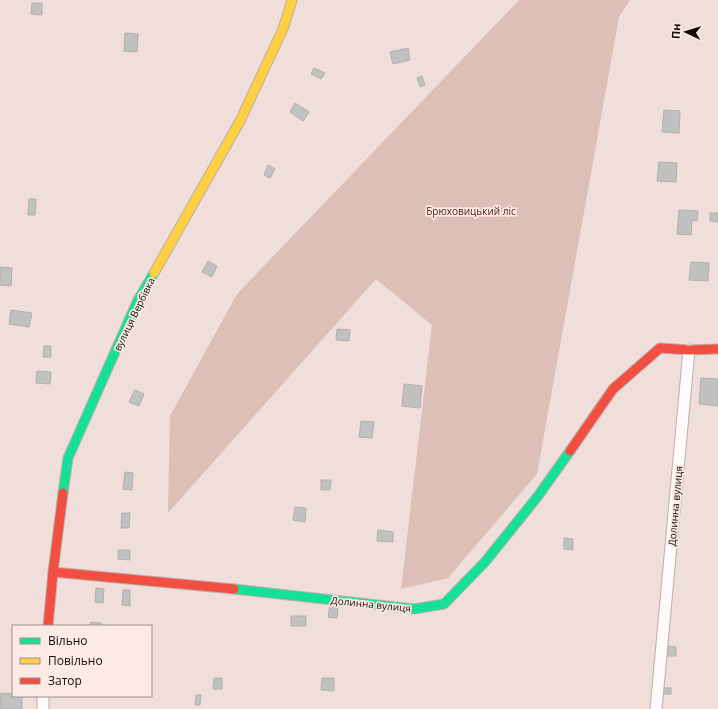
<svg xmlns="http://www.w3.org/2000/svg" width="718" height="709" font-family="'Open Sans',sans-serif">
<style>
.forest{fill:#dcbfb6}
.building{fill:#c1c2bf;stroke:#b1afac}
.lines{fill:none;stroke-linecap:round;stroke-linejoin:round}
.street-casing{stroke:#bbafab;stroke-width:13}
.fast-casing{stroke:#bbafab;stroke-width:11}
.slow-casing{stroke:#bbafab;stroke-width:11}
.jam-casing{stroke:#bbafab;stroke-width:11}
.street{stroke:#fdfaf9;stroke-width:11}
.fast{stroke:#16e098;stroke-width:9}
.slow{stroke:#ffcf43;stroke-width:9}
.jam{stroke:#f24e42;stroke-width:9}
.labels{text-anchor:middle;stroke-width:3.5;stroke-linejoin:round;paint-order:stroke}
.park-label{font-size:10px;fill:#522112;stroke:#fceae5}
.street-label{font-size:10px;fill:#150c09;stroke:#fceae5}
</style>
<rect width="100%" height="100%" fill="#efded9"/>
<path class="forest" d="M519 0H630L619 17 537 474 448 578 401 589 432 325 376 279 168 513 170 416 237 294Z"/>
<g class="building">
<path d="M32 3H42V15L31 14Z"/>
<path d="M125 33 138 34 137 52 124 51Z"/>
<path d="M408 48 410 60 393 64 390 52Z"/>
<path d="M314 68 325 73 321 79 311 74Z"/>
<path d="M422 76 425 85 420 87 417 78Z"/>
<path d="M295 103 309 112 303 121 290 112Z"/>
<path d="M664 110 680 111 679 133 662 132Z"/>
<path d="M659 162 677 163 676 182 657 181Z"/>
<path d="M268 165 275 169 270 178 264 175Z"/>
<path d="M29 199H36L35 215H28Z"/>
<path d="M679 210 698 211 697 221 692 220 691 235 677 234Z"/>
<path d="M710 213H718V222L710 221Z"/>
<path d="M208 261 217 266 212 277 202 272Z"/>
<path d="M691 262 709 263 708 281 689 280Z"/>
<path d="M0 267 12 268 11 286 0 285Z"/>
<path d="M11 310 32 313 29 327 9 324Z"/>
<path d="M337 329 350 330 349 341 336 340Z"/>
<path d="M44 346H51V357H43Z"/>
<path d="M37 371 51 372 50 384 36 383Z"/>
<path d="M701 378 718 379V406L699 404Z"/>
<path d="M404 384 422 386 420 408 402 406Z"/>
<path d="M135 390 144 394 139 406 129 402Z"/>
<path d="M361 421 374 422 372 438 359 437Z"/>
<path d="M125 472 133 473 132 490 123 489Z"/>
<path d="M321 480H331L330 490H321Z"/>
<path d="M295 507 306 508 305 522 293 520Z"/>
<path d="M122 513H130L129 528H121Z"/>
<path d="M378 530 393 532V542L377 541Z"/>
<path d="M564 538 573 539V550L564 549Z"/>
<path d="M118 550H130V560L118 559Z"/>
<path d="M96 588 104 589 103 603 95 602Z"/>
<path d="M123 590H130V606L122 605Z"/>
<path d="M330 606 338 607 337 618 328 617Z"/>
<rect x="291" y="616" width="15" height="10"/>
<path d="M91 622 101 623V626H90Z"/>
<path d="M667 646 676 647V656H667Z"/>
<path d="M214 678H222V689H213Z"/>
<path d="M322 678H334V691L321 690Z"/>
<rect x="661" y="688" width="10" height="6"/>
<path d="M1 693 13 694V696H22V709H0Z"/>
<path d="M196 695H201L200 705H195Z"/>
</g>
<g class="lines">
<defs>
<g id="street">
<path d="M43 709V696"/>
<path d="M656 709 689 350"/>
</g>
<g id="fast">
<path d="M63 493 68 458 138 300 154 273"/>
<path d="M234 589 414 609 444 604 485 562 538 496 570 451"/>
</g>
<path id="slow" d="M154 273 240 121 283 29 292 0"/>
<g id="jam">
<path d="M570 451 613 389 660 348 689 350 718 349"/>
<path d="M53 572 234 589"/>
<path d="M48 626 53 572 63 493"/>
</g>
</defs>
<use href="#street" class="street-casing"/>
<use href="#fast" class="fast-casing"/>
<use href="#slow" class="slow-casing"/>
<use href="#jam" class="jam-casing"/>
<use href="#street" class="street"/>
<use href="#fast" class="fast"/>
<use href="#slow" class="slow"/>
<use href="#jam" class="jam"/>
</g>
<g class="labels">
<g class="park-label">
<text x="471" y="215">Брюховицький ліс</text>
</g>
<g class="street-label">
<text transform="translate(134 314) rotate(-64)" y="4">вулиця Вербівка</text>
<text transform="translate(675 506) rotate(-85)" y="4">Долинна вулиця</text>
<text transform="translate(371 604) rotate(6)" y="4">Долинна вулиця</text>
</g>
</g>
<rect x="12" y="625" width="140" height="72" fill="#fceae5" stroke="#a0918d"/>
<rect x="20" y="638" width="20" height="6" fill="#16e098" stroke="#a0918d"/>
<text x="48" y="645" font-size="12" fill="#150c09">Вільно</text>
<rect x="20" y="658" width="20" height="6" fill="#ffcf43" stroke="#a0918d"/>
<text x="48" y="665" font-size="12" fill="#150c09">Повільно</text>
<rect x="20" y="678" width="20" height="6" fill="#f24e42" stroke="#a0918d"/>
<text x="48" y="685" font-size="12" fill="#150c09">Затор</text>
<g transform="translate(686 32) rotate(274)" stroke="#fceae5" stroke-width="3" paint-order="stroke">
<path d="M0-3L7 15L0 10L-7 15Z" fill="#150c09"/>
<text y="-6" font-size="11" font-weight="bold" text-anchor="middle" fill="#150c09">Пн</text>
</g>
</svg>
